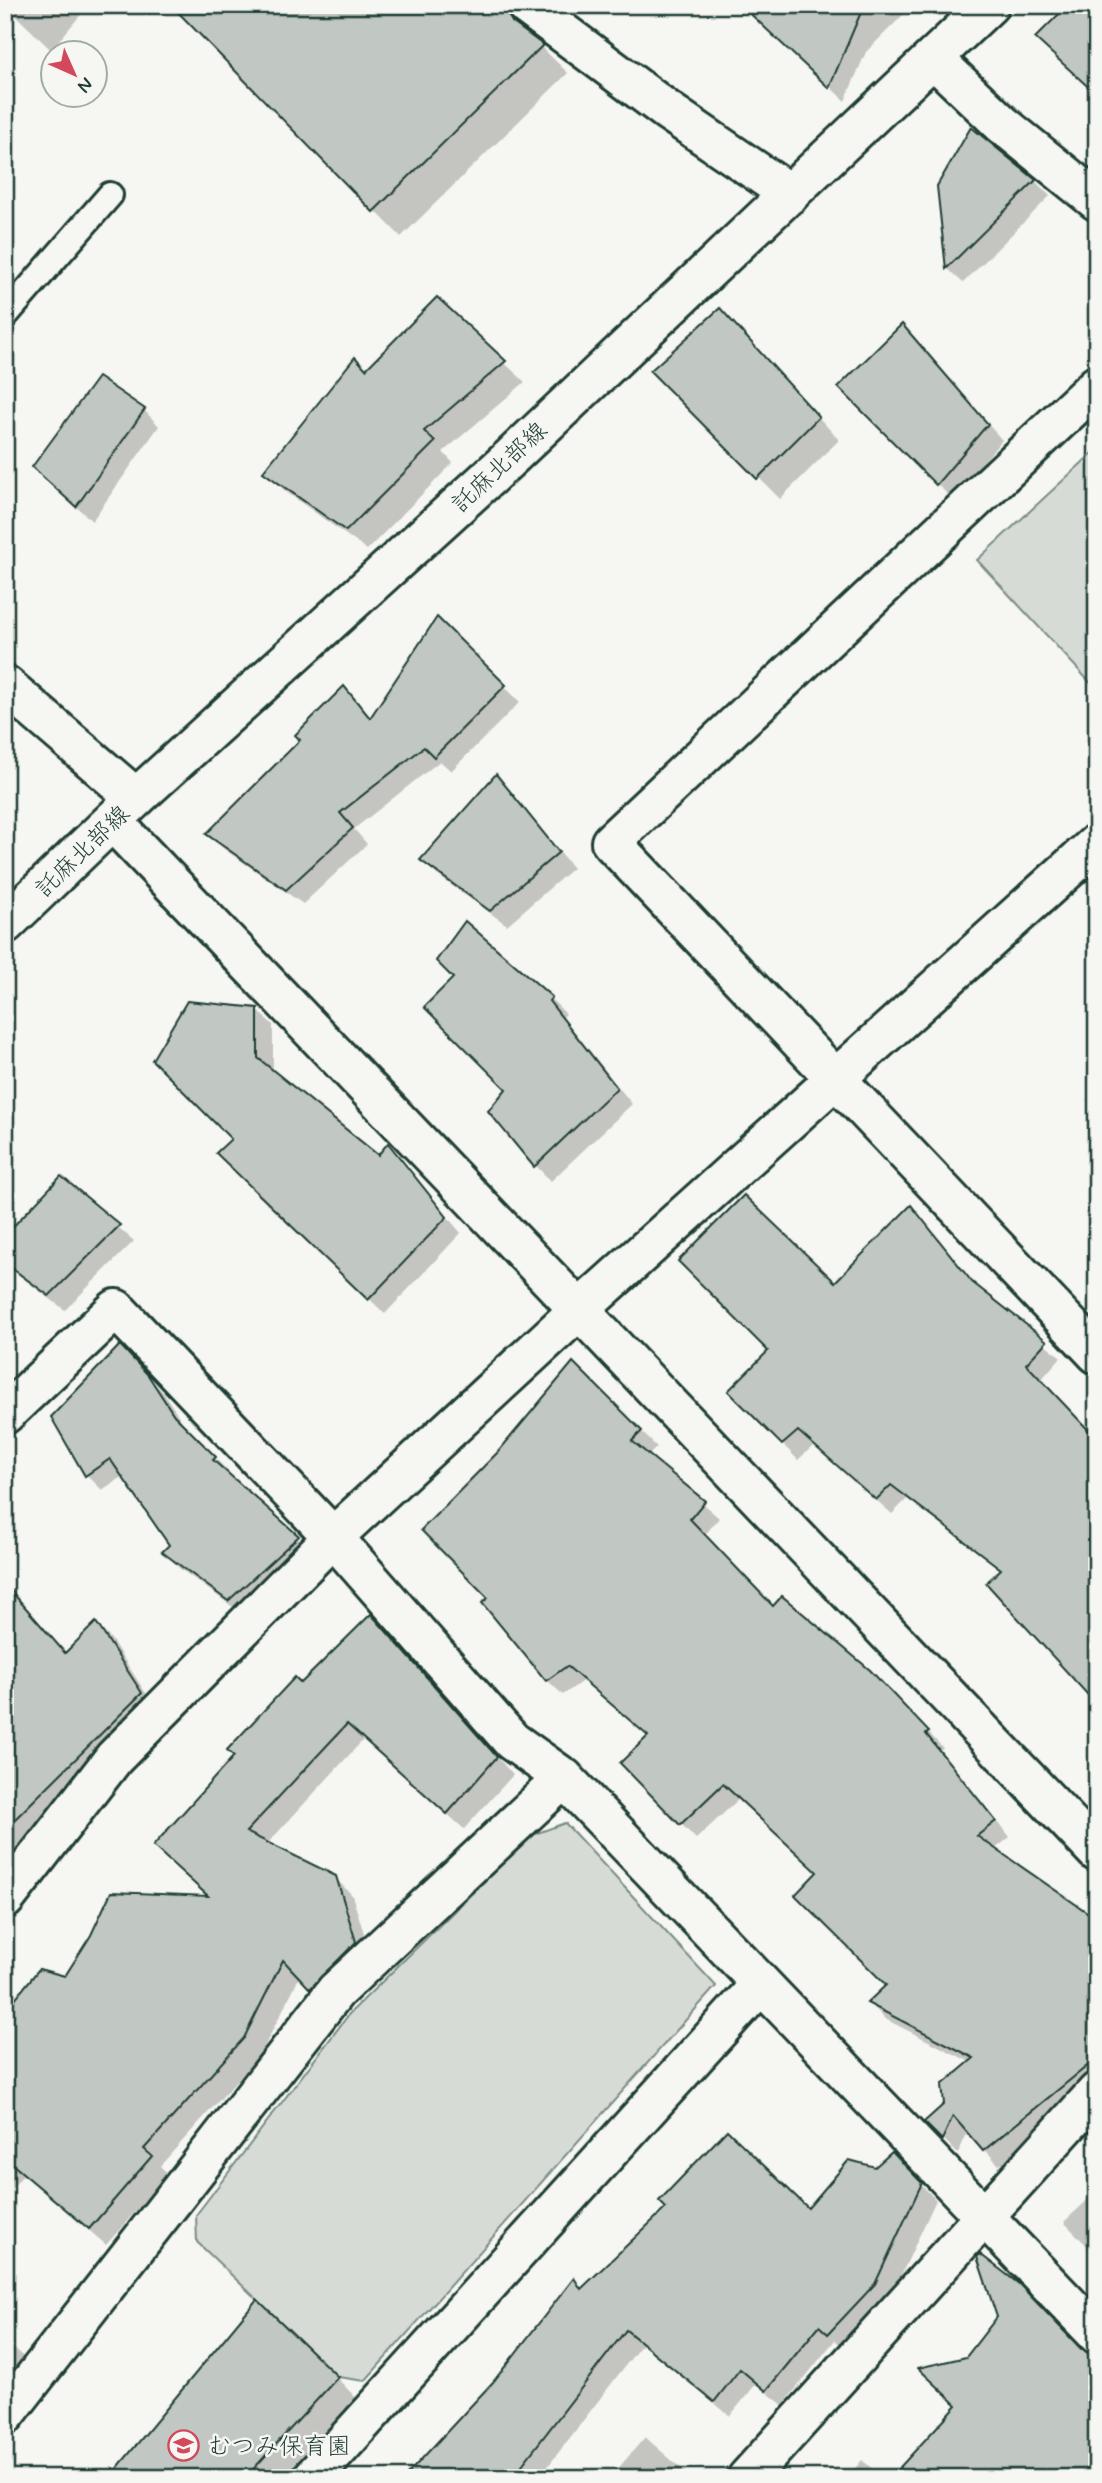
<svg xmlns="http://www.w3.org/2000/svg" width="1102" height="2483" font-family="Mynerve,'Klee One',sans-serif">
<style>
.green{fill:#d6dbd6;stroke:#7a8c85;stroke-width:2}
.shadow{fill:#0003}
.building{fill:#c1c8c3;stroke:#1f3d34;stroke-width:2}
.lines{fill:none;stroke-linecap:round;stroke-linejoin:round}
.service-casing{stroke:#1f3d34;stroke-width:30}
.minor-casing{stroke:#1f3d34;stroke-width:44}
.tertiary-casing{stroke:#1f3d34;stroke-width:44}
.secondary-casing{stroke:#1f3d34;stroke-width:44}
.service{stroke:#f6f6f2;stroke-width:24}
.minor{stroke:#f6f6f2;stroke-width:38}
.tertiary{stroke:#f6f6f2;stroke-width:38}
.secondary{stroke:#f6f6f2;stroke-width:38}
.labels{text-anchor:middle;stroke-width:5;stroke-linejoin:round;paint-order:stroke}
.street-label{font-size:24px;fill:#1f3d34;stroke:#f6f6f2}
.poi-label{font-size:24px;fill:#1f3d34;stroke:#f6f6f2;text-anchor:start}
</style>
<rect width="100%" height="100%" fill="#f6f6f2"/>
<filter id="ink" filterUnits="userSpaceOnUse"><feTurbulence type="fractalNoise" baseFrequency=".0143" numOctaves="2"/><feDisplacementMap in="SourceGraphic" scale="14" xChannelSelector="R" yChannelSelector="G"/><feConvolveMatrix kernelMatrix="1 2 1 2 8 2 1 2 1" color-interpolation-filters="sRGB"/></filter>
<g filter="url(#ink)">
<g class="green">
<path d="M1097 449V690L977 560Z"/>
<path d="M565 1823 716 1986 365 2381 338 2377 197 2242 196 2215 350 2013 532 1835Z"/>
</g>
<g class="shadow">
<path d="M5 5H89L51 50Z"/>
<path d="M174 5H524L532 38 568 73 401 237Z"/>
<path d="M759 5H913L866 52 845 101 766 27Z"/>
<path d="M1035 181 1050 196 963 283 948 269 938 186Z"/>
<path d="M437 300 525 382 443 452 453 463 367 550 285 491 265 472Z"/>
<path d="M902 326 1002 440 952 499 841 387Z"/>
<path d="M742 332 839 440 780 499 653 371Z"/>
<path d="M144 410 159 426 92 521 50 483Z"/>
<path d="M438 620 520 702 451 771 440 761 354 829 367 844 303 904 224 849 209 834 302 740 344 688 371 719Z"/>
<path d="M496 777 573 868 507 925 437 875 422 860Z"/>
<path d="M456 978 551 999 566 1014 563 1017 632 1104 551 1181 535 1165 508 1089Z"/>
<path d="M257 1010 273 1025V1072L378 1157 388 1146 461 1233 385 1314 219 1153 233 1139Z"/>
<path d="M61 1178 134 1241 65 1310 5 1265V1238Z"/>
<path d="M911 1208 980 1290 1061 1357 1040 1381 1097 1703 988 1583 1002 1571 907 1499 892 1514 814 1445 798 1460 730 1391Z"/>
<path d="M120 1347 163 1392 189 1432 230 1473 228 1475 313 1552 244 1615 179 1568 164 1552 171 1545 123 1476 102 1490 87 1475 53 1417Z"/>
<path d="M573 1365 657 1447 648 1456 719 1518 704 1536 773 1609 885 1687 943 1748 940 1750 1010 1837 994 1850 1097 1921V2086L999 2165 968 2131 958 2154 927 2122 946 2105 972 2063 885 2019 870 2003 889 1985 819 1873 740 1798 696 1839 622 1764 650 1737 584 1680 563 1695 547 1680 491 1598 499 1454Z"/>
<path d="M5 1584 66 1655 96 1624 111 1639 156 1709 5 1868Z"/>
<path d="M371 1616 513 1775 464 1829 364 1739 267 1844 335 1878 352 1895 372 1959 328 2004 300 1976 260 2055 160 2166 168 2174 106 2245 24 2174 5 2196V2041L66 1978 211 1898 301 1686Z"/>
<path d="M876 2169 907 2170 936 2200 890 2299 844 2348 835 2340 783 2405 756 2384 730 2416 642 2344 539 2478H406L494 2383 574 2281 583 2290 808 2210Z"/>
<path d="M1097 2191V2256L1064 2222Z"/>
<path d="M5 2341 35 2367 5 2410Z"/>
<path d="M337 2378 358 2400 286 2478H111Z"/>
<path d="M645 2437 692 2478H610Z"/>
<path d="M862 2460 883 2478H847Z"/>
</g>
<g class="building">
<path d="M171 5H505L512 22 543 45 373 212Z"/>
<path d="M741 5H864L829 88Z"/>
<path d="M1068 5H1097V95L1035 38Z"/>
<path d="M971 127 1036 180 946 269 937 186Z"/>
<path d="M437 297 506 361 424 431 435 442 346 531 263 472 355 357 366 369Z"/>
<path d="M720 308 819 417 757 479 650 371Z"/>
<path d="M902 324 988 424 936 485 838 387Z"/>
<path d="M98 377 145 409 76 507 32 467Z"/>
<path d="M437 617 506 685 434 757 424 747 340 813 353 828 286 890 206 834 300 740 295 735 344 686 370 718Z"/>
<path d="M496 774 559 852 490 911 420 860Z"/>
<path d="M465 921 552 997 549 1001 617 1088 534 1167 488 1111 506 1089 424 1007 453 978 436 961Z"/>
<path d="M187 1001 258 1008V1058L378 1155 388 1143 447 1217 368 1300 216 1153 231 1139 152 1060Z"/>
<path d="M61 1176 120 1225 49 1296 5 1263V1235Z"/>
<path d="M744 1195 835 1282 911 1205 972 1282 1047 1341 1026 1364 1097 1439V1705L986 1583 1001 1569 891 1485 876 1500 798 1431 782 1445 728 1391 768 1351 678 1261Z"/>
<path d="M120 1345 148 1375 174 1415 216 1457 213 1460 299 1536 228 1601 162 1552 169 1545 110 1459 85 1476 51 1417Z"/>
<path d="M573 1362 642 1431 632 1441 705 1501 690 1519 773 1606 782 1596 870 1670 929 1732 926 1734 996 1821 977 1836 1097 1919V2058L983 2151 953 2116 942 2140 924 2122 944 2104 942 2085 974 2058 867 2003 886 1985 795 1895 817 1872 723 1784 680 1825 620 1763 648 1736 567 1666 546 1681 482 1603 488 1598 421 1530 498 1452Z"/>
<path d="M5 1584 65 1653 96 1622 142 1693 5 1829Z"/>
<path d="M371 1614 497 1757 447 1814 347 1724 246 1832 336 1876 356 1942 310 1989 283 1960 244 2038 144 2149 152 2156 89 2229 5 2158V2011L39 1969 65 1976 91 1935 111 1892 208 1896 153 1846 234 1756 227 1750 295 1677 301 1683Z"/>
<path d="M727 2130 808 2208 849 2160 875 2167 892 2152 922 2183 875 2284 828 2334 819 2326 766 2391 740 2369 714 2402 626 2330 512 2478H404L493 2382 574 2278 581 2289 666 2208 659 2201Z"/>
<path d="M980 2254 1019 2284 1081 2349 1097 2355V2478H890L957 2405 918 2368 966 2357 997 2317 977 2257Z"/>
<path d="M257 2299 338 2377 245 2478H109Z"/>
</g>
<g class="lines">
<defs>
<path id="service" d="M5 316 110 195"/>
<g id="minor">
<path d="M526 5 668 111 790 194"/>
<path d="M934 59 1002 124 1097 201"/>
<path d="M1097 385 611 842 1097 1354"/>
<path d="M5 685 136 798"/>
<path d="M5 1414 116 1309 333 1537 512 1741 564 1778 1097 2334"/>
<path d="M5 1899 114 1758 333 1537 579 1310 1097 843"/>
<path d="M5 2415 336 1991 564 1778"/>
<path d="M312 2478 761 1984"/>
</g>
<g id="tertiary">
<path d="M113 822 1097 1852"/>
<path d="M747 2478 1097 2092"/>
</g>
<path id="secondary" d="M5 924 136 798 510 458 989 5"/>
</defs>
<use href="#service" class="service-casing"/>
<use href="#minor" class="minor-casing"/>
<use href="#tertiary" class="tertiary-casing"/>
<use href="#secondary" class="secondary-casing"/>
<use href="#service" class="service"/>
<use href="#minor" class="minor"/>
<use href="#tertiary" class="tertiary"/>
<use href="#secondary" class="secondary"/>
</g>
</g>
<defs>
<symbol id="school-ring" viewBox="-11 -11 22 22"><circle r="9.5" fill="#f6f6f2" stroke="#d1495b" stroke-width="1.5"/><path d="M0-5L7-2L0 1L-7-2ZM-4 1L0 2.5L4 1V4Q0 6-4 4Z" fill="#d1495b"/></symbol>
</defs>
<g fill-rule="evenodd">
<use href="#school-ring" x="166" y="2428" width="35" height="35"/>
</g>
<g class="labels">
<g class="street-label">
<text transform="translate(499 467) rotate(-43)" y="8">託麻北部線</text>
<text transform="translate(82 851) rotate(-44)" y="8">託麻北部線</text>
</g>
<g class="poi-label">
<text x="207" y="2454">むつみ保育園</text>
</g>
</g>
<rect width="1102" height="2483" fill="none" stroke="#f6f6f2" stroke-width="28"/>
<rect x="14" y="14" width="1074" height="2455" fill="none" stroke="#1f3d34" stroke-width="2.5" filter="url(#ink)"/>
<g transform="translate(74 74) rotate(135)"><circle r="33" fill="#f6f6f2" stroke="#a0aca6" stroke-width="2"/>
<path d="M0-5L12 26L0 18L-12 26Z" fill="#d1495b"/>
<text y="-10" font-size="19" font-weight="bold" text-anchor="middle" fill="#1f3d34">N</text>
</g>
</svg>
